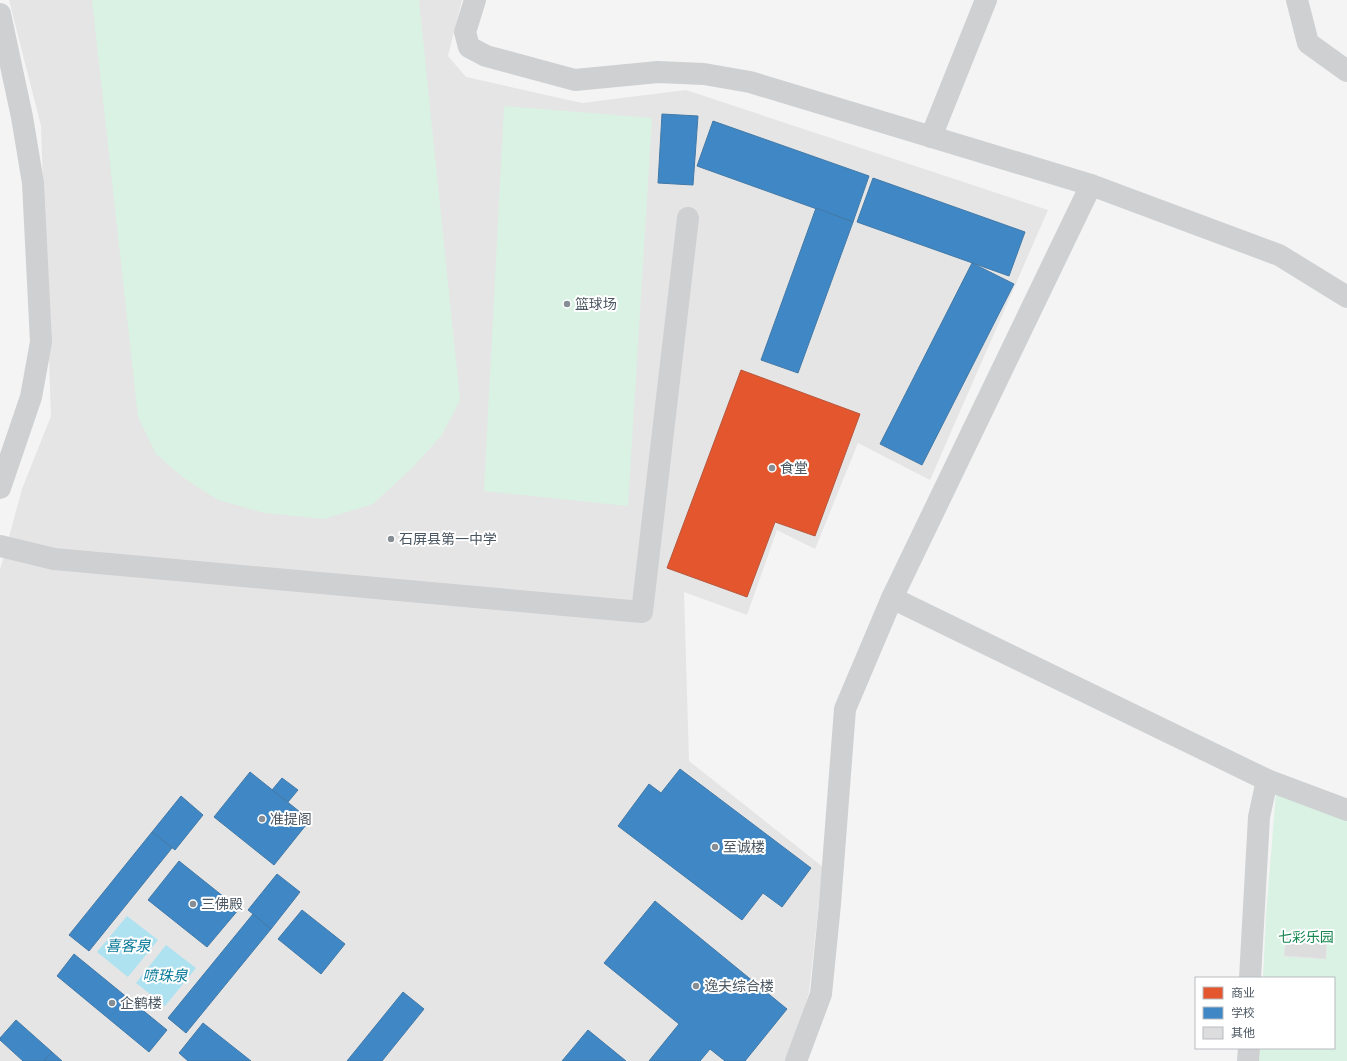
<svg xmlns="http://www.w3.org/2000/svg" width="1347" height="1061" font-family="'PT Sans Narrow','Noto Sans SC',sans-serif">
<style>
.education{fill:#e6e5e6}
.green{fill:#d9f2e3}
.water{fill:#aee2f0}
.shops{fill:#e4572e;stroke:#b6573d}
.schools{fill:#3f88c5;stroke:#4279a7}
.building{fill:#ddddde;stroke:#e5e6e7}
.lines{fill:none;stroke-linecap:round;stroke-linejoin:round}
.minor{stroke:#ced0d2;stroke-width:22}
.poi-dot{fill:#868d94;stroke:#fff;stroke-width:1.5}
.labels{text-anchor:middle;stroke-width:4;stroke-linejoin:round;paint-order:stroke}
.poi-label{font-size:14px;fill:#4a5661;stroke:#fff;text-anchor:start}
.park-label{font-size:14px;fill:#17864f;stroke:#fff}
.water-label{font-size:15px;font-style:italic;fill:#0c7c9b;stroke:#fff}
</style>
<rect width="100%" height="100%" fill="#f4f4f4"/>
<path class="education" d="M9 0H462L448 56 466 77 582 103 686 90 1048 210 930 480 858 443 815 549 777 530 747 615 684 592 689 761 823 867 809 992 790 1061H0V570L22 489 51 416 41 126Z"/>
<g class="green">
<path d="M92 0H419L460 400 442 435 413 467 373 504 324 519 265 513 218 500 184 478 156 454 138 417Z"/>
<path d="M504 106 652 118 628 506 484 491Z"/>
<path d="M1276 793 1347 819V1061H1259L1260 1048H1334V978H1263L1266 916Z"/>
</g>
<g class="water">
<path d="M127 916 158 940 128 977 97 952Z"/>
<path d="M166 945 196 968 165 1006 136 983Z"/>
</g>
<path class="shops" d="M741 370 860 414 815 536 775 522 747 597 667 568Z"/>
<g class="schools">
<path d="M662 114 698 116 693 185 658 183Z"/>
<path d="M713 121 869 176 853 222 697 166Z"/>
<path d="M873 178 1025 232 1009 276 857 222Z"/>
<path d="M816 208 853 222 798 373 761 360Z"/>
<path d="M972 263 1014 284 922 465 880 444Z"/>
<path d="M680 769 811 868 782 907 763 893 742 920 618 826 649 784 661 793Z"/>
<path d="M250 772 310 820 274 865 214 817Z"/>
<path d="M282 778 298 790 288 802 272 790Z"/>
<path d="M181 796 203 815 175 850 152 832Z"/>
<path d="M152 832 172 848 89 951 69 935Z"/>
<path d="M179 861 239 909 207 947 148 900Z"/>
<path d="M277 874 300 892 271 929 248 910Z"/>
<path d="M655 901 787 1009 745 1061H725L710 1049 700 1061H649L679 1024 604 963Z"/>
<path d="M302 910 345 944 321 974 278 939Z"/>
<path d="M253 914 271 929 186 1033 168 1018Z"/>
<path d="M74 954 167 1030 149 1052 57 976Z"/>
<path d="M403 992 424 1009 382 1061H347Z"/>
<path d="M16 1020 52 1052 44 1061H23L0 1040V1038Z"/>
<path d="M203 1023 251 1061H188L179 1053Z"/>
<path d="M588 1030 626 1061H562Z"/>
<path d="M52 1052 62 1061H44Z"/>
</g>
<path class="building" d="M1286 937 1327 941 1326 959 1284 956Z"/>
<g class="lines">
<g class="minor">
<path d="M475 0 465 32 469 47 486 56 575 80 658 72 704 74 750 82 1091 185 1279 255 1347 297"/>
<path d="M1297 0 1308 43 1347 71"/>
<path d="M0 14 22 117 33 183 41 342 31 397 0 488"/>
<path d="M931 137 986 0"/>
<path d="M0 546 54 559 642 612 688 218"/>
<path d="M892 598 1267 780 1347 810"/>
<path d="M1250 978 1259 817 1267 780"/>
<path d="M796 1061 821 994 830 904 845 709 892 598 1091 185"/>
<path d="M1248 1061 1249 1048"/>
</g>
</g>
<g class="poi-dot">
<circle cx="567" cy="304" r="4"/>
<circle cx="772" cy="468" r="4"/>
<circle cx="391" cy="539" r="4"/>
<circle cx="262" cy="819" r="4"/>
<circle cx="715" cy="847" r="4"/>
<circle cx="193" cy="904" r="4"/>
<circle cx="696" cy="986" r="4"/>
<circle cx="112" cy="1003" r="4"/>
</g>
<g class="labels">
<g class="poi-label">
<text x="575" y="309">篮球场</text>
<text x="780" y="473">食堂</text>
<text x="399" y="544">石屏县第一中学</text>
<text x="270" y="824">准提阁</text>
<text x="723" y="852">至诚楼</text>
<text x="201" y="909">三佛殿</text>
<text x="704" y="991">逸夫综合楼</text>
<text x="120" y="1008">企鹤楼</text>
</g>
<g class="park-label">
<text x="1306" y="942">七彩乐园</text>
</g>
<g class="water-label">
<text x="128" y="951">喜客泉</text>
<text x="165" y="981">喷珠泉</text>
</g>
</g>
<rect x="1195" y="977" width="140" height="72" fill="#ffffff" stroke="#b7bbc0"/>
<rect x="1203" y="987" width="20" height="12" fill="#e4572e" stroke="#b7bbc0"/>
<text x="1231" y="997" font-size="12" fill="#4a5661">商业</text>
<rect x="1203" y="1007" width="20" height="12" fill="#3f88c5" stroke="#b7bbc0"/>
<text x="1231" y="1017" font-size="12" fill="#4a5661">学校</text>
<rect x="1203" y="1027" width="20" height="12" fill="#ddddde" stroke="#b7bbc0"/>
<text x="1231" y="1037" font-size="12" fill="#4a5661">其他</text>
</svg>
